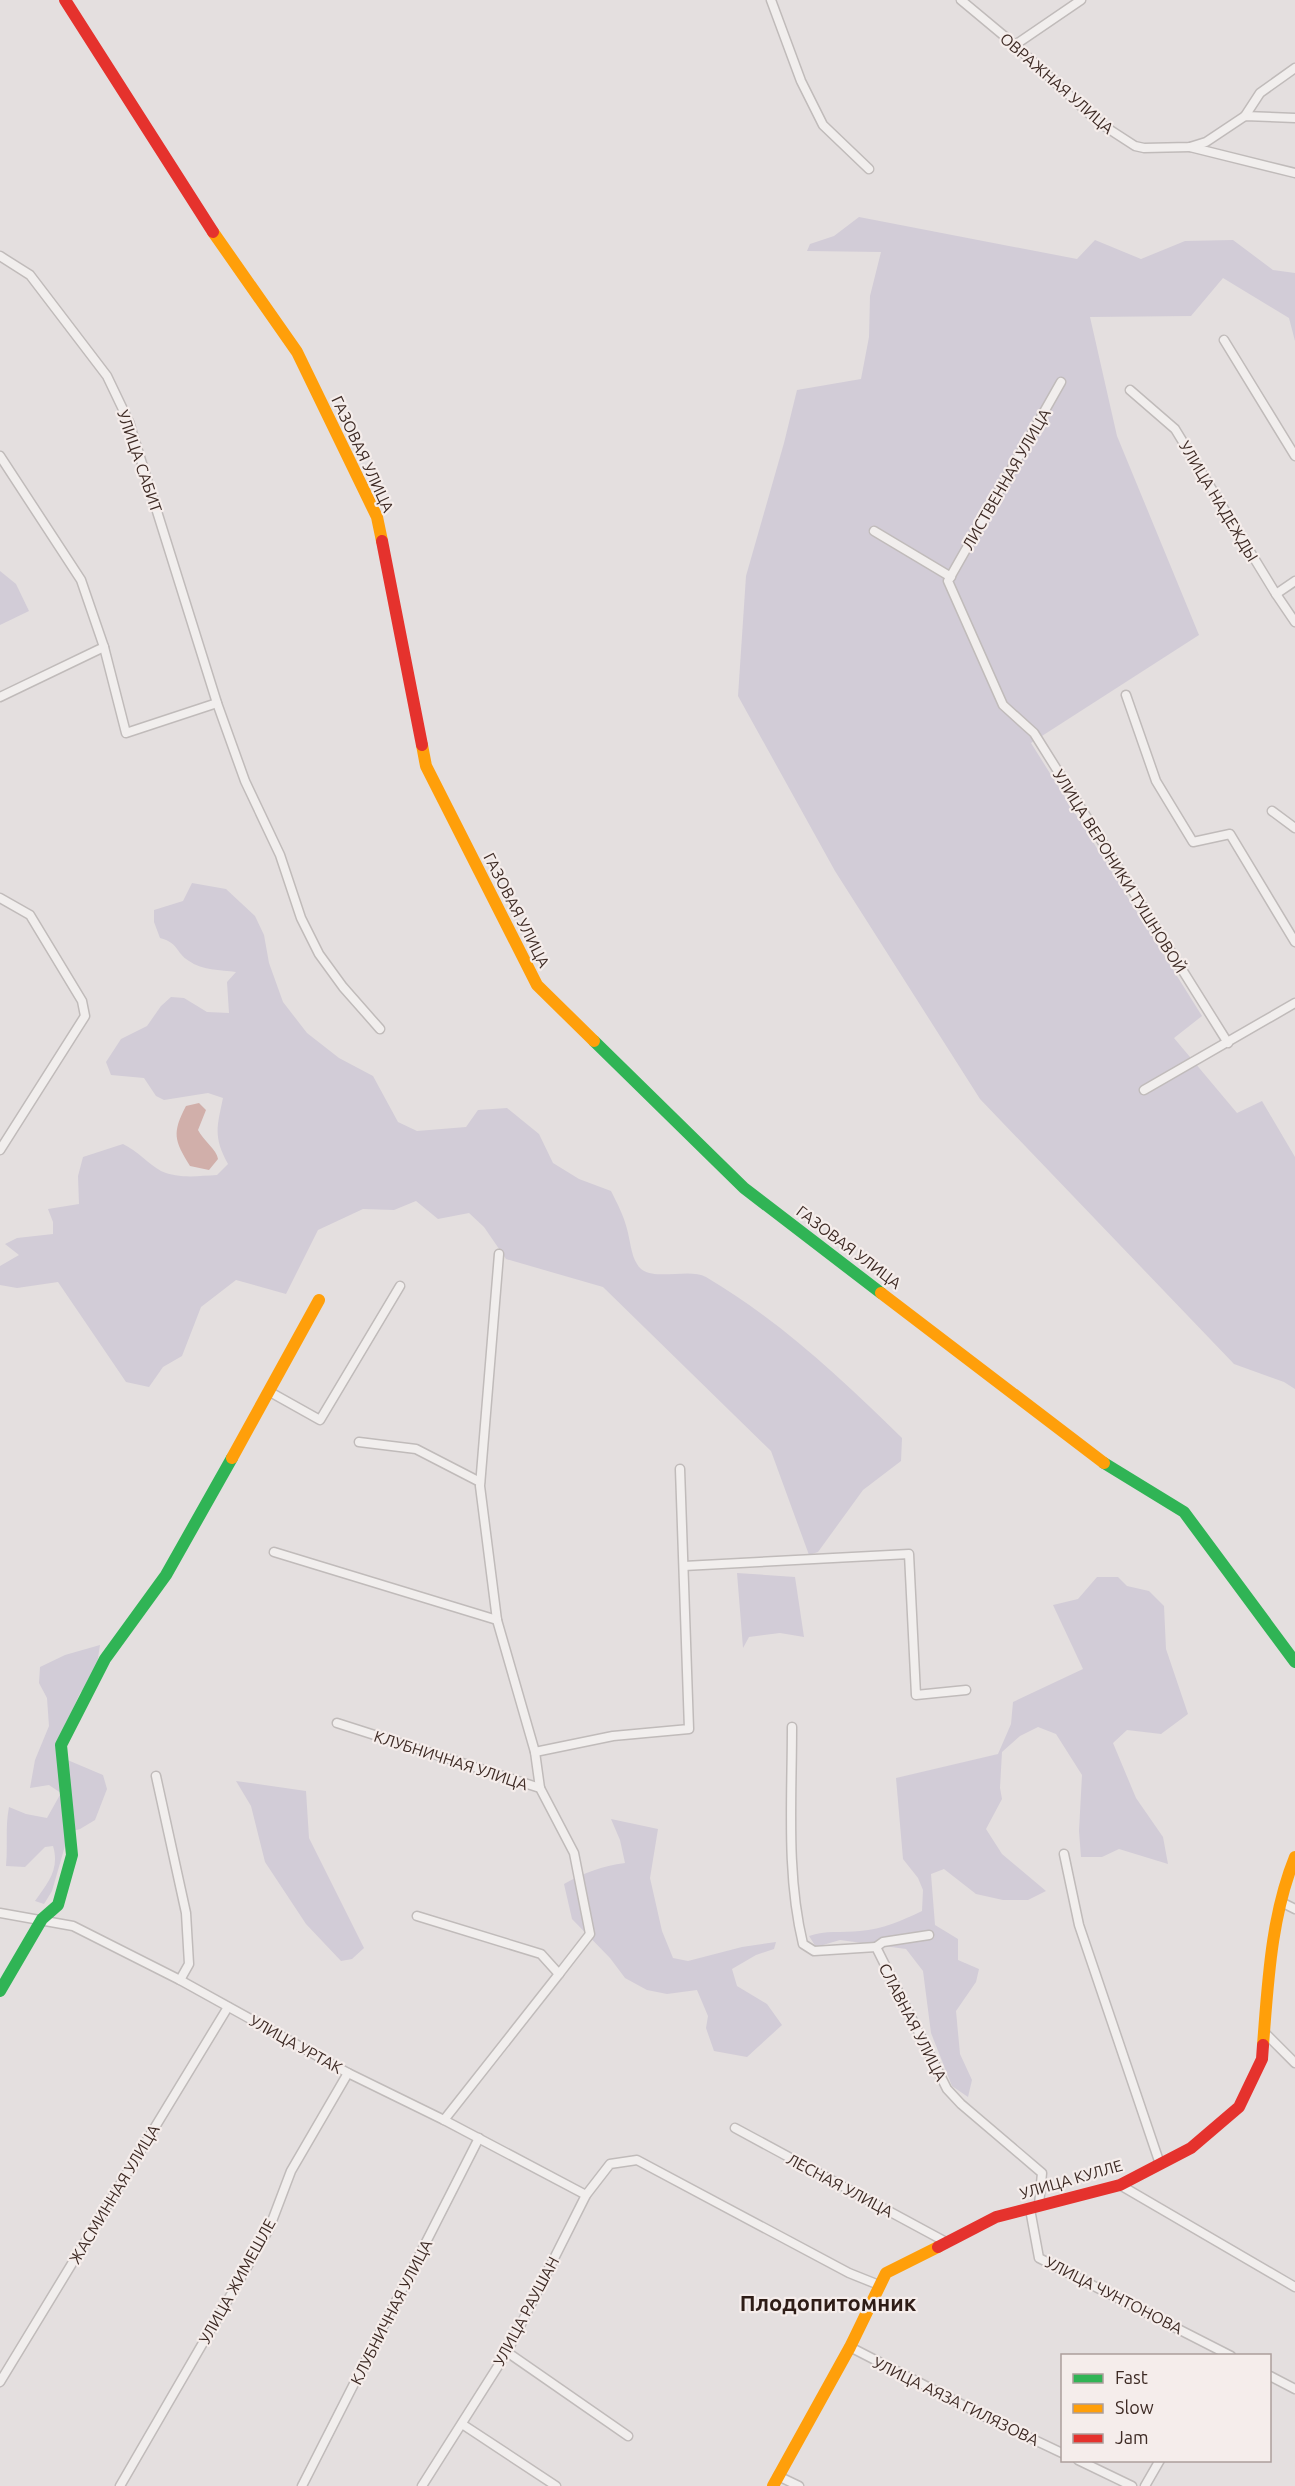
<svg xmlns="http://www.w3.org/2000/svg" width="1295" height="2486" font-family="Ubuntu,sans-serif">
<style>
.green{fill:#d2ccd7}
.water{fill:#d1afaa}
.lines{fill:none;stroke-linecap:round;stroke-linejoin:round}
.street-casing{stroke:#c0bbba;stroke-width:11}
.street{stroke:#f1eeed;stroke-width:8}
.fast{stroke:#30b455;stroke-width:12}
.slow{stroke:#ff9f0a;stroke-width:12}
.jam{stroke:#e5322d;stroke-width:12}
.labels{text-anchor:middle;stroke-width:4.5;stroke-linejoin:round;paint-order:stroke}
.street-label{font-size:16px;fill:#3e2b25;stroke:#f5edeb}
.district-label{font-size:22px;font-weight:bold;fill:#2e1d17;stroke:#f5edeb}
</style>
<rect width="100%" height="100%" fill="#e4dfdf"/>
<g class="green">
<path d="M859 217 1077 259 1095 240 1141 259 1185 241 1233 240 1273 270 1295 273V341L1289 318 1223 278 1191 316 1090 317 1117 436 1199 635 1031 743 1202 1016 1174 1038 1237 1113 1262 1101 1295 1157V1389L1284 1382 1234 1364 980 1099 835 871 738 696 746 576 784 443 797 390 861 379 869 337 870 296 881 252 807 251 810 244 834 236Z"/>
<path d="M0 571 16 584 29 611 0 625Z"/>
<path d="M192 883 226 889 255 916 264 935 269 963 283 1002 307 1033 339 1058 373 1076 398 1122 417 1131 466 1127 478 1110 507 1108 539 1134 553 1163 579 1179 611 1191C617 1203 624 1216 627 1229 630 1239 631 1255 637 1264 648 1284 688 1267 706 1277 780 1321 841 1378 902 1438L901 1461 863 1490 818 1552 809 1555 771 1451 603 1287 506 1259 484 1227 469 1213 438 1219 416 1201 394 1210 363 1209 318 1230 286 1294 236 1280 201 1307 182 1356 163 1367 149 1387 126 1382 58 1282 17 1288 0 1285V1266L19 1255 5 1244 17 1238 53 1234V1222L48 1209 79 1204 78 1176 83 1157 123 1144C138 1151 148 1164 161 1171 179 1179 198 1176 217 1175L228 1164C213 1137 217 1127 223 1098L208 1093 164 1100 156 1096 144 1078 111 1075 106 1062 121 1039 147 1026 161 1006 171 997 184 998 207 1012 229 1013 227 982 236 972C221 970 201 970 189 961 175 952 179 943 160 938L154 922V910L183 901Z"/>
<path d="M737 1573 795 1577 804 1637 780 1633 749 1637 743 1648Z"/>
<path d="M1097 1577H1118L1127 1586 1149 1591 1164 1606 1166 1649 1188 1714 1161 1734 1127 1730 1113 1743 1136 1798 1163 1837 1168 1864 1119 1849 1102 1857H1081L1079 1831 1082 1775 1056 1734 1038 1727 1020 1736 1002 1752 1000 1788 1002 1799 986 1829 1002 1854 1046 1891 1028 1900H1003L976 1894 944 1869 931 1874 935 1925 958 1939V1960L979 1969 976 1982 956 2011 960 2054 972 2080 968 2097 952 2086 931 2033 923 1971 906 1949 840 1940 816 1947 809 1936C825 1930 842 1933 860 1931 883 1929 901 1921 922 1911L923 1890 918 1878 903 1859 896 1778 998 1754 1011 1724 1013 1702 1083 1669 1053 1605 1078 1599Z"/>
<path d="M100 1645 95 1678 80 1693 59 1741 58 1756 103 1775 107 1789 95 1820 80 1829 69 1832 52 1891 44 1904 35 1901C48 1883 60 1869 53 1846L45 1847 25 1867 6 1866C8 1846 5 1827 9 1807L26 1814 47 1818 61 1793 49 1785 30 1788 35 1760 49 1726 47 1698 39 1683 40 1667 65 1655Z"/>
<path d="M236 1781 306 1791 309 1838 364 1948 352 1959 341 1961 306 1924 265 1862 251 1806Z"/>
<path d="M611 1819 658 1829 650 1878 662 1931 673 1958 688 1961 742 1947 776 1942 774 1949 756 1955 732 1969 737 1986 767 2004 782 2025 747 2057 714 2051 706 2028 708 2016 697 1990 667 1994 647 1990 625 1978 610 1958 572 1919 564 1884C584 1873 602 1866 625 1863L620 1840Z"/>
</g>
<path class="water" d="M199 1103 206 1110 198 1130C203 1140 217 1150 218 1159L209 1170 190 1166C174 1140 172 1133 186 1106Z"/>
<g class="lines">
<defs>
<g id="street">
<path d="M771 0 801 81 823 125 869 169"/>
<path d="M961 0 1015 45 1098 122 1135 146 1144 148 1190 147 1206 142 1245 116 1295 118"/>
<path d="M1015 45 1081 0"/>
<path d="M1245 116 1260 93 1295 68"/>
<path d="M1190 147 1295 173"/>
<path d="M0 256 30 275 107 376 129 422 217 703 245 781 280 855 301 918 319 954 343 987 380 1029"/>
<path d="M1224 340 1295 456"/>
<path d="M1061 382 948 581 1003 705 1034 733 1228 1043"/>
<path d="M1130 390 1175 429 1276 594 1295 622"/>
<path d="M0 456 81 580 104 647 0 697"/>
<path d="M874 531 951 577"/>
<path d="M1276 594 1295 581"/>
<path d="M104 647 126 733 217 703"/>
<path d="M1126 695 1156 781 1193 842 1230 834 1295 942"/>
<path d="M1272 811 1295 828"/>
<path d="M0 898 30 915 82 1001 85 1016 0 1150"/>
<path d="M1144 1090 1295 1003"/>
<path d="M499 1254 480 1486 497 1620 535 1752 540 1788"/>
<path d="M270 1392 320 1420 400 1286"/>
<path d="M359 1442 416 1449 480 1482"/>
<path d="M274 1552 497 1620"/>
<path d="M684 1566 909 1554 916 1695 966 1690"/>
<path d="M337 1723 540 1788 574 1853 590 1934 559 1974"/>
<path d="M792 1727C792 1799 786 1874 803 1944L814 1951 876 1947 947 2089 961 2104 1042 2173 1039 2205"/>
<path d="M535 1752 613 1736 689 1729 680 1469"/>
<path d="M156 1776 186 1913 189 1964 180 1980"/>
<path d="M1064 1854 1079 1925 1160 2164"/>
<path d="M1281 1902 1295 1909"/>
<path d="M0 1913 73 1926 180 1980 348 2073 444 2120 586 2195"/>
<path d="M417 1916 541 1954 559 1974 444 2120"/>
<path d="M876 1947 883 1942 929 1935"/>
<path d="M1264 2032 1295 2063"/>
<path d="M735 2128 946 2242"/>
<path d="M1120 2185 1295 2287"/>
<path d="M1030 2209 1039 2258 1231 2356"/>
<path d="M850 2347 988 2418 1062 2453"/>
<path d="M507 2352 628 2436"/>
<path d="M1270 2376 1295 2389"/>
<path d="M0 2382 228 2007"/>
<path d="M462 2424 556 2486"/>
<path d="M1078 2460 1132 2486"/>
<path d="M778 2476 799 2486"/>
<path d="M120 2486 269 2229 291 2171 348 2073"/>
<path d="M302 2486 479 2138"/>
<path d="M422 2486 507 2352 586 2195 610 2164 637 2160 849 2273 879 2285"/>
<path d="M1145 2486 1160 2460"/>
</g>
</defs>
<use href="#street" class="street-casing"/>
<use href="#street" class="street"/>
<g class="fast">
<path d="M594 1041 744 1188 881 1293"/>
<path d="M1104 1463 1184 1512 1295 1662"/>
<path d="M0 1991 42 1919 58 1905 72 1855 61 1745 105 1659 166 1575 232 1458"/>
</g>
<g class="slow">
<path d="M213 232 297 352 377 517 382 541"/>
<path d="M422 745 426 766 537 985 594 1041"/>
<path d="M881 1293 1104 1463"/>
<path d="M232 1458 319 1300"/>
<path d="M1263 2045C1268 1982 1271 1916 1295 1857"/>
<path d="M773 2486 850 2347 886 2273 938 2247"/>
</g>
<g class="jam">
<path d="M65 0 213 232"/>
<path d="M382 541 422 745"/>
<path d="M938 2247 996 2217 1120 2185 1191 2148 1239 2107 1262 2059 1263 2045"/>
</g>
</g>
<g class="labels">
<g class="street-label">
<text transform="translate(1057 83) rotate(41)" y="6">ОВРАЖНАЯ УЛИЦА</text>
<text transform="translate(363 454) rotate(65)" y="6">ГАЗОВАЯ УЛИЦА</text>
<text transform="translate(140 461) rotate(71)" y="6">УЛИЦА САБИТ</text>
<text transform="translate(1006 479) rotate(-60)" y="6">ЛИСТВЕННАЯ УЛИЦА</text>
<text transform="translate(1219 501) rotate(59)" y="6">УЛИЦА НАДЕЖДЫ</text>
<text transform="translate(1120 871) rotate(58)" y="6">УЛИЦА ВЕРОНИКИ ТУШНОВОЙ</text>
<text transform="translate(517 910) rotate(63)" y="6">ГАЗОВАЯ УЛИЦА</text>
<text transform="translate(849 1247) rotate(37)" y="6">ГАЗОВАЯ УЛИЦА</text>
<text transform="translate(451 1760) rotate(18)" y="6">КЛУБНИЧНАЯ УЛИЦА</text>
<text transform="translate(913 2022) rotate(63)" y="6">СЛАВНАЯ УЛИЦА</text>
<text transform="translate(296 2044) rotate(29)" y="6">УЛИЦА УРТАК</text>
<text transform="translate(1071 2179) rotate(-16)" y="6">УЛИЦА КУЛЛЕ</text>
<text transform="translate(840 2185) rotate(28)" y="6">ЛЕСНАЯ УЛИЦА</text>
<text transform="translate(114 2194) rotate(-59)" y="6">ЖАСМИННАЯ УЛИЦА</text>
<text transform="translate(237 2281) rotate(-61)" y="6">УЛИЦА ЖИМЕШЛЕ</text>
<text transform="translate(1114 2295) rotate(27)" y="6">УЛИЦА ЧУНТОНОВА</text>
<text transform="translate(526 2311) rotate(-62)" y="6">УЛИЦА РАУШАН</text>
<text transform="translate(391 2312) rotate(-63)" y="6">КЛУБНИЧНАЯ УЛИЦА</text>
<text transform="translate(956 2401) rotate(26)" y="6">УЛИЦА АЯЗА ГИЛЯЗОВА</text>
</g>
<g class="district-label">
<text x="828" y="2311">Плодопитомник</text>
</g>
</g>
<rect x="1061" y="2354" width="210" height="108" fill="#f5edeb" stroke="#ac9f9c" stroke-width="1.5"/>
<rect x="1073" y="2374" width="30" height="9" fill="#30b455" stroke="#ac9f9c" stroke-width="1.5"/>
<text x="1115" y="2384" font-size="18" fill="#3e2b25">Fast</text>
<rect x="1073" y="2404" width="30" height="9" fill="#ff9f0a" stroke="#ac9f9c" stroke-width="1.5"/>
<text x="1115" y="2414" font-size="18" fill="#3e2b25">Slow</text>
<rect x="1073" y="2434" width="30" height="9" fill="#e5322d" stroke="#ac9f9c" stroke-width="1.5"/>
<text x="1115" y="2444" font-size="18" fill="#3e2b25">Jam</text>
</svg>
